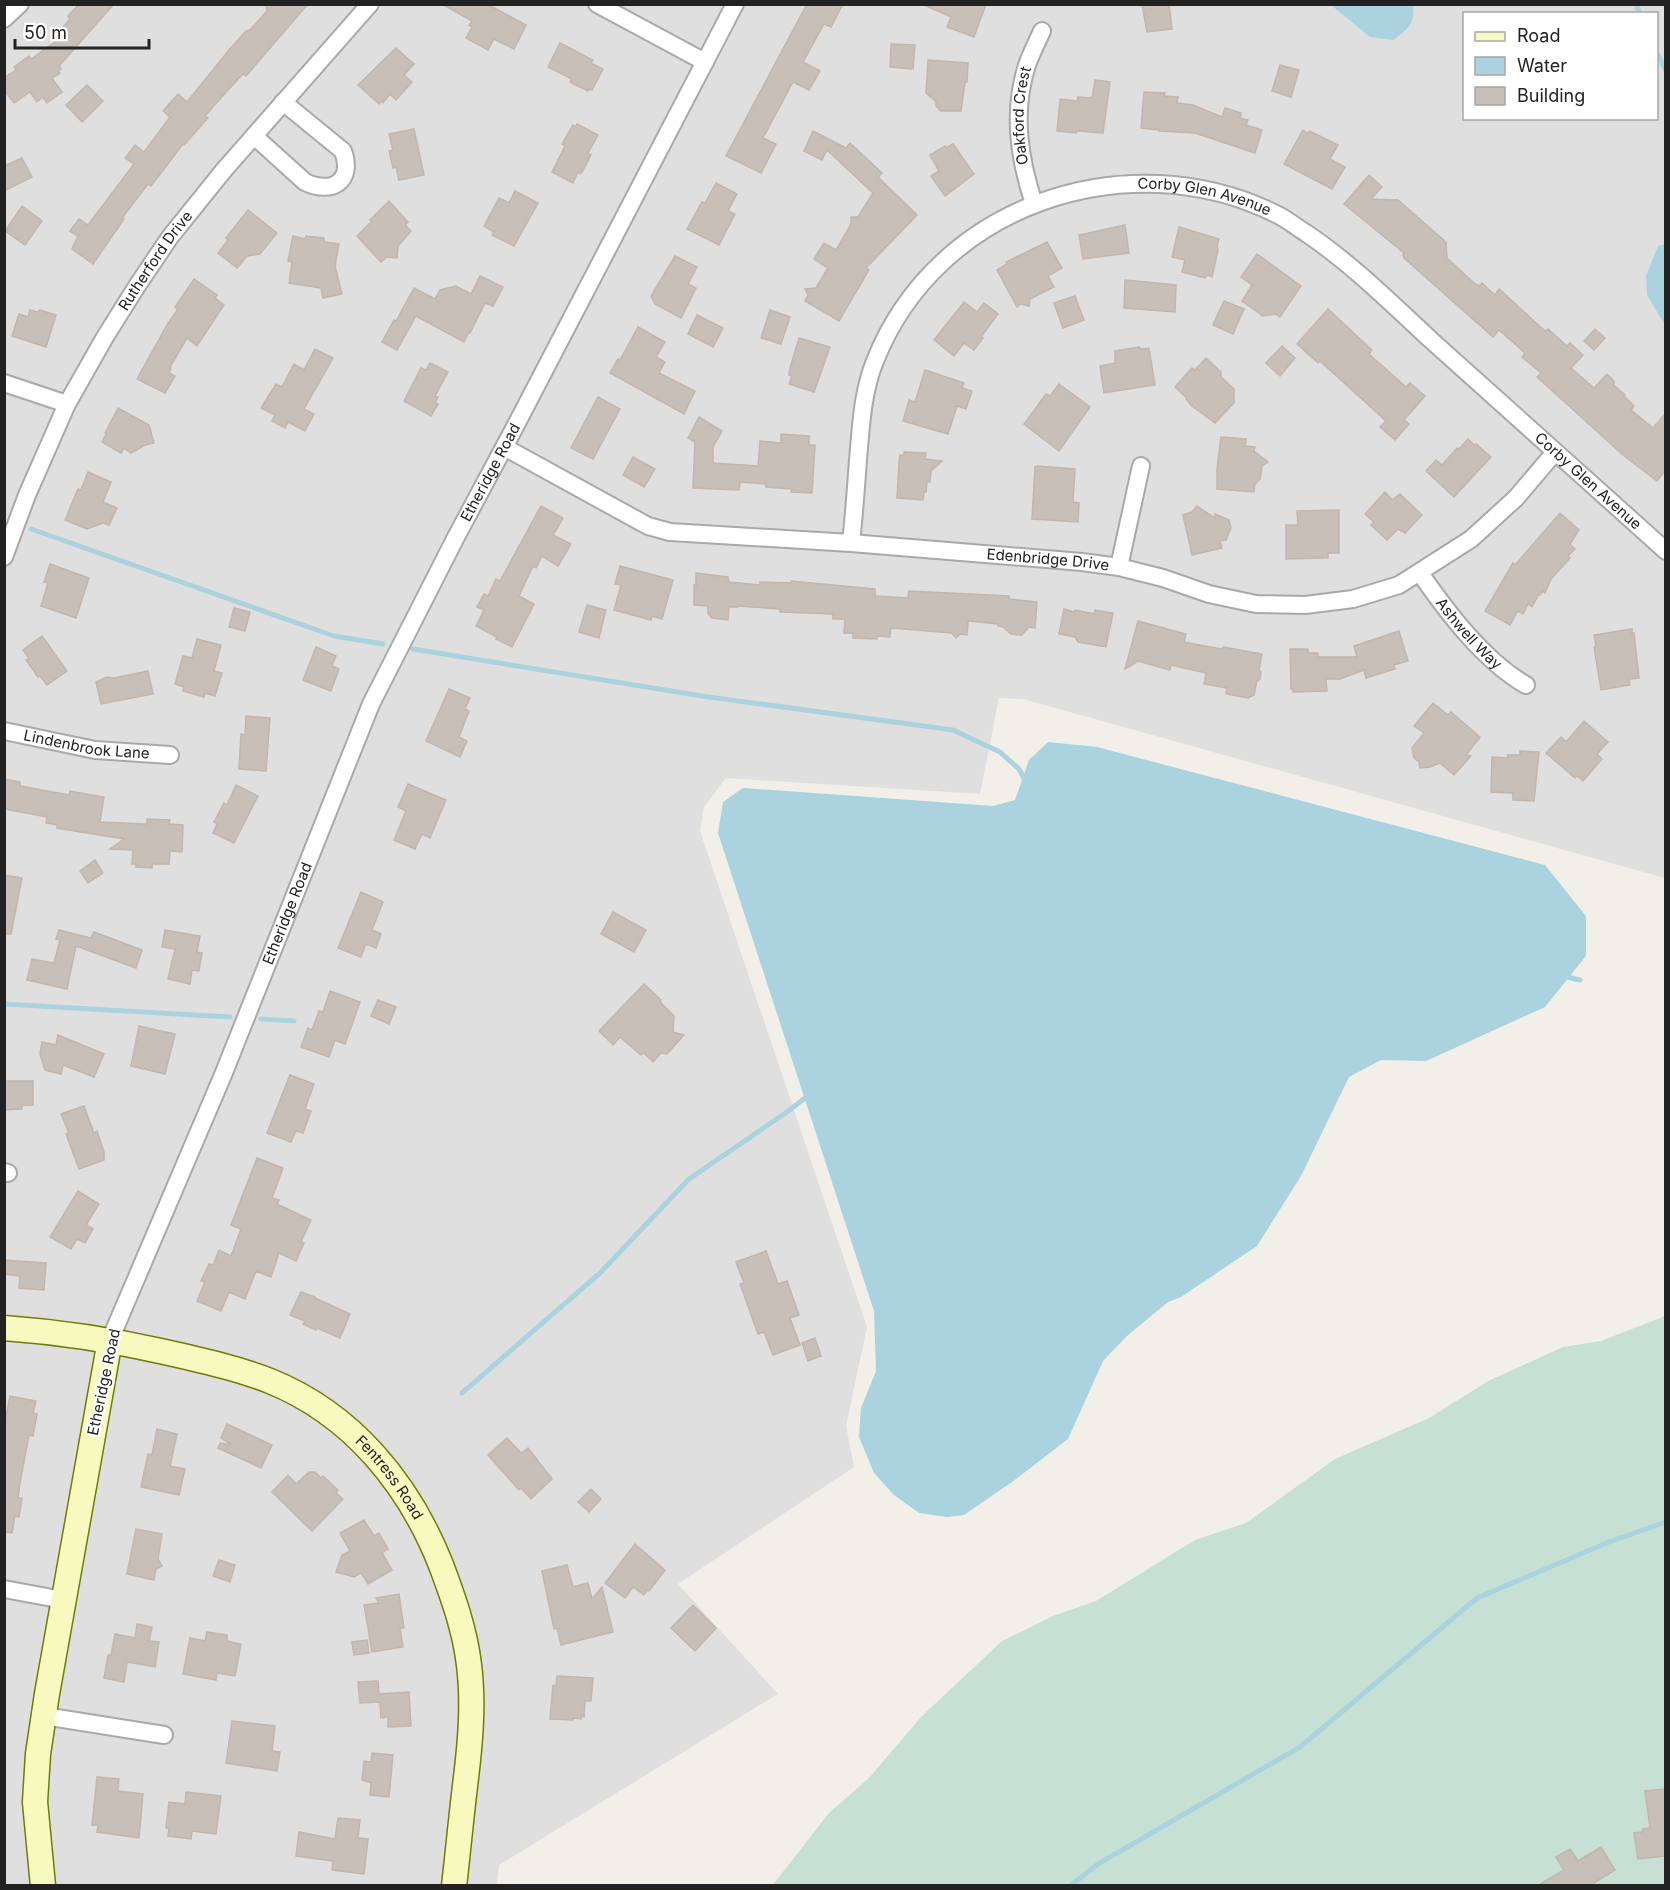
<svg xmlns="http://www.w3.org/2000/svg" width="1670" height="1890" font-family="Inter,sans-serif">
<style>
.residential{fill:#e0dfdf;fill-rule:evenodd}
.wetland{fill:#c6e0d4}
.water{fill:#aad3df}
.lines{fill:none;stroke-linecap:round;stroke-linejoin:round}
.stream{stroke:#aad3df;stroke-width:5}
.building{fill:#c7bfb8;stroke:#c4b6ab;stroke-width:1.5}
.street-casing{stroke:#a9a9a9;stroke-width:20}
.secondary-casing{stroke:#707d05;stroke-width:27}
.street{stroke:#fff;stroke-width:16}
.secondary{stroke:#f7fabf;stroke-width:24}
.labels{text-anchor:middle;stroke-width:4.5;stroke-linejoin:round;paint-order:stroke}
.street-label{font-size:15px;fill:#222;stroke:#fff}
</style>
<rect width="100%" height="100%" fill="#f2efe9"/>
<path class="residential" d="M5 5H1665V878L1023 699 999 698 980 794 726 778 704 807 700 831 867 1327 846 1426 854 1467 678 1584 778 1694 499 1865 497 1885 5 1886ZM1464 14H1656V118H1464Z"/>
<path class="wetland" d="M1665 1316V1885L772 1886 829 1813 869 1778 921 1717 1002 1641 1053 1616 1096 1601 1195 1540 1246 1523 1335 1459 1429 1418 1490 1380 1563 1347 1601 1341Z"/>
<g class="water">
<path d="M1331 5H1413C1415 25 1408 28 1394 40L1370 37Z"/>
<path d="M1665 244H1666L1665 325 1647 295 1646 276 1658 246Z"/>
<path d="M1048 742 1097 747 1545 865 1586 916V956L1545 1007 1426 1061 1381 1060 1349 1077 1301 1176 1257 1246 1181 1297 1168 1302 1127 1336 1103 1361 1068 1439 1012 1482 964 1515 947 1517 919 1513 894 1495 874 1473 859 1437 861 1408 876 1371 874 1311 718 833 723 802 743 788 993 806 1015 800 1029 760Z"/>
</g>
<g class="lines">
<g class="stream">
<path d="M1636 4 1640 14"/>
<path d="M1656 51 1666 71"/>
<path d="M31 529 334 636 383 644"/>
<path d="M413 649 702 696 953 730 1000 752 1019 769 1026 782"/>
<path d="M1563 976 1580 980"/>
<path d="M4 1004 230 1017"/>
<path d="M261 1019 294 1021"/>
<path d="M462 1393 600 1273 689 1179 787 1112 810 1094"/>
<path d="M1070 1886 1098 1864 1300 1747 1477 1598 1609 1542 1666 1522"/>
</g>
</g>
<g class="building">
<path d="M79 4H114L59 66 61 69 58 71 60 73 52 78 62 92 47 103 43 97 37 102 30 92 14 103 4 90V78L16 70 14 67 29 56 31 59 62 37 58 33 70 19 68 16Z"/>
<path d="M266 4H308L246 76 243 74 228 90 205 116 208 118 184 145 183 144 151 186 148 184 122 218 124 219 93 264 72 249 78 236 70 231 79 219 88 225 134 164 125 158 135 145 144 152 170 117 163 111 178 94 187 102 229 50 246 31 250 30 267 11Z"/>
<path d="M442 4H487L526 25 514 49 494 39 488 50 466 38 472 27 469 25 472 21Z"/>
<path d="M807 4H843L831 27 824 24 803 62 820 71 809 90 793 82 763 138 776 144 761 173 726 156Z"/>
<path d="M922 4H986L974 37 947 27 951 17Z"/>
<path d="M1142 4H1169L1172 29 1147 32Z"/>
<path d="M560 43 593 60 591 63 603 69 592 90 590 89 588 91 570 82 572 79 548 67Z"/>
<path d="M891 44 915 45 913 69 890 67Z"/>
<path d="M396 48 414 64 404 75 412 82 396 100 390 94 383 103 382 100 379 104 358 85Z"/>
<path d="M928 60 968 63 967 82H965L961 111H941L936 106V102L926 93Z"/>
<path d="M1280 65 1299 70 1291 97 1272 91Z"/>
<path d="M1095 80 1110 82 1103 133 1076 131V133L1057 131 1060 99 1077 101 1078 97 1092 98Z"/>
<path d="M87 85 103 101 82 122 66 105Z"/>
<path d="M1144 92 1165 93 1164 96 1178 97 1177 103 1193 105 1222 117 1225 108 1241 113 1240 118 1248 120 1246 125 1262 130 1255 153 1195 133 1159 131V130L1141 128Z"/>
<path d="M577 124 598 135 588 153 591 155 581 174 578 172 573 183 552 172 565 146 562 144 573 125 576 127Z"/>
<path d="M414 129 424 175 399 180 396 167 393 168 389 151 393 150 389 134Z"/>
<path d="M1303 130 1307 133 1310 131 1338 145 1330 159 1345 167 1332 189 1284 164Z"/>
<path d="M813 131 846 148 850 143 882 173 878 177 917 215 866 268 869 270 839 321 805 301 808 295 805 289 816 288 828 268 814 259 824 243 836 250 851 224V217H858L873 193 827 150 822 160 804 151Z"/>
<path d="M953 144 974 174 945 196 931 176 939 171 930 155 945 146 946 148Z"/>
<path d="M22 158 32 177 4 191V166Z"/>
<path d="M1369 175 1382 187 1371 199 1398 200 1446 242 1447 258 1474 283 1479 286 1482 283 1495 295 1499 289 1545 331 1548 329 1567 346 1570 343 1583 355 1571 368 1594 388 1607 374 1614 381V385L1625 395 1624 396 1634 406 1631 410 1653 428 1665 414V471L1657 481 1623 455 1537 377 1541 373 1522 357 1525 353 1499 330 1493 337 1404 258 1403 255 1404 253 1344 204Z"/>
<path d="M716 183 737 194 728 211 735 214 719 245 687 229 702 202 705 203Z"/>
<path d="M515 191 538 203 514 246 492 235 494 232 484 226 499 198 509 203Z"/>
<path d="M389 201 408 222 405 225 411 231 398 246 397 258 387 257 381 262 357 236 372 221 370 220Z"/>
<path d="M22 206 42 221 25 245 5 231Z"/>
<path d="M248 210 277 233 260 254 247 256 237 268 218 253 228 240 226 238Z"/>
<path d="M1125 225 1129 253 1083 259 1079 235Z"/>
<path d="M1179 227 1219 239 1217 246 1218 250 1212 277 1208 275 1205 278 1182 272 1185 260 1172 257Z"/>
<path d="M293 236 305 239 306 236 324 238V242L339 244 335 266 342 294 323 298 321 288 289 283 292 262 288 261Z"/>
<path d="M1047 242 1062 268 1048 276 1054 287 1030 299 1029 306 1021 304 1017 307 997 270 1007 264 1006 262Z"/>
<path d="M1257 254 1301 286 1280 317 1276 314 1263 316 1242 301 1252 285 1241 277Z"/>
<path d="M675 256 697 267 688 284 696 288 681 318 655 304 651 296Z"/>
<path d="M480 276 503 287 493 306 485 303 470 333 469 332 464 342 416 316 397 350 382 342 394 320 396 321 414 288 435 299 440 290 456 286 471 294Z"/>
<path d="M194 279 217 295 215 298 224 305 197 346 187 338 170 367 171 368 169 373 175 376 165 393 137 379 167 325 178 309 175 307Z"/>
<path d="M1125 280 1176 285 1175 312 1124 308Z"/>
<path d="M1075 296 1084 320 1063 328 1054 303Z"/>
<path d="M1224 301 1244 309 1233 334 1213 325Z"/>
<path d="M964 302 977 312 984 303 998 314 981 337 983 338 974 350 964 343 954 356 934 340Z"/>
<path d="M1328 309 1372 350 1369 354 1406 387 1410 383 1425 396 1404 420 1409 424 1395 440 1380 427 1386 421 1320 361 1318 363 1297 344Z"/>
<path d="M30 310 37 312 40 310 56 315 46 347 12 336 19 314 28 317Z"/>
<path d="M770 310 790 317 781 344 761 338Z"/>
<path d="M697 315 723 328 713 347 688 334Z"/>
<path d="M638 327 665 342 656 357 665 362 659 373 695 391 684 414 610 373 618 359 620 360Z"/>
<path d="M1595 329 1605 338 1594 350 1584 341Z"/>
<path d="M799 338 830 347 814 392 789 384 792 376 789 375 790 368Z"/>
<path d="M1282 346 1295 358 1280 376 1266 363Z"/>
<path d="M1139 347 1141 349 1149 348 1155 385 1104 393 1100 366 1115 363V351Z"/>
<path d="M315 349 333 358 304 409 314 414 305 431 288 422 285 428 272 421 275 415 261 408 276 384 282 387 294 364 304 370Z"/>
<path d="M1206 358 1221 372V377L1234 389V403L1215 423 1192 406 1186 399 1187 398 1175 387 1192 368 1195 370Z"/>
<path d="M430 363 448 372 435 396 438 397 435 402 438 404 431 416 404 401 421 368 426 370Z"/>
<path d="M925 370 964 383 962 388 972 391 966 409 957 406 948 434 903 421 909 400 915 402Z"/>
<path d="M1059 384 1090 407 1059 451 1024 424 1046 394 1050 396Z"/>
<path d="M598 397 620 409 593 459 571 448Z"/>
<path d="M118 408 149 425 154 443 145 445 131 453 124 448 121 453 102 442 106 434 105 433Z"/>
<path d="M699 417 722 431 713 447V463L758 466 760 441 781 443V434L809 436V445H815L812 493 791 492 792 489 766 487V484L740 482 739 490 693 488 695 442 688 438Z"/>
<path d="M1221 437 1246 439 1245 446 1255 447 1254 451 1268 462 1262 466 1260 479 1255 484 1254 492 1217 489V469Z"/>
<path d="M1468 439 1474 445 1476 444 1491 457 1454 497 1426 471 1436 460 1442 465 1457 448 1458 450Z"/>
<path d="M904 452 926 453 925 459 942 461 931 471 930 482H927L926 492H924L923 500 897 498 899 463 900 455H904Z"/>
<path d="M633 457 655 469 644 487 623 475Z"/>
<path d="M1037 466 1075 469 1073 502 1079 503 1078 522 1032 519 1035 467Z"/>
<path d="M88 472 111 482 103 502 117 508 109 525 103 523 87 529 65 520 78 489 81 490Z"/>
<path d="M1385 492 1392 500 1400 494 1422 515 1405 533 1398 529 1387 540 1371 525 1374 522 1365 514Z"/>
<path d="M541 506 563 518 553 535 571 544 558 566 542 556 536 568 533 566 519 596 534 604 512 647 496 639 497 637 476 626 484 610 477 607 484 594 488 596 496 579 500 581Z"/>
<path d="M1197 506 1215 518V514L1229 520 1231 528 1226 540 1220 541 1222 548 1192 555 1183 515 1192 512Z"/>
<path d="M1339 510V553H1328V558H1323L1286 559V525H1298L1297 511Z"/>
<path d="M1560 513 1579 530 1570 544 1575 549 1568 556 1570 558 1551 579 1545 593 1543 591 1540 595 1539 594 1532 607 1528 604 1523 614 1518 611 1510 625 1485 611 1513 563 1515 565Z"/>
<path d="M50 564 89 578 76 618 41 606 48 583 44 582Z"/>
<path d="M620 566 673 580 662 619 652 616 651 620 614 610 621 585 615 584Z"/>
<path d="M696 573 728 577 729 582 760 585V582L791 583V581L875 589V596L908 598 909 591 1009 596V599L1037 602 1035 628 1029 627 1022 635 1011 634 1003 627 998 626V624L968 621 967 635 960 634 956 638 952 633 891 628 890 637 877 636V639L853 638V633H844L845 619H833V614L780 612V609L738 606V607H729L728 620 712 618 708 614V606L694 605V585L696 586Z"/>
<path d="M587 605 606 610 599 638 579 632Z"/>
<path d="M234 608 250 612 245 631 229 627Z"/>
<path d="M1064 609 1075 612V610L1094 614 1095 610 1113 613 1106 647 1078 642 1075 637 1059 634Z"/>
<path d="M1138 621 1186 634 1184 642 1221 649 1224 647 1262 654 1259 670 1261 672 1260 679 1257 681 1254 695 1248 698 1226 694 1227 688 1204 684 1206 673 1171 665 1170 670 1138 661 1125 669Z"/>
<path d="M1632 629V634L1634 633 1639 678 1629 679 1630 685 1601 690 1594 647 1596 646 1594 635Z"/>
<path d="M1399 631 1408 661 1394 665 1395 669 1366 678 1364 670 1340 679H1326L1327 691 1293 692V689H1291L1290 649H1308V653H1318V657H1357L1354 646Z"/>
<path d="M42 636 67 671 47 685 40 676 38 677 26 660 29 658 23 650Z"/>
<path d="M197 639 221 645 214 671 222 673 215 696 205 693 204 697 183 691 184 687 175 684 183 656 192 658Z"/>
<path d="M316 647 336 656 332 666 339 669 331 691 303 680Z"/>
<path d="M148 671 153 694 101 704 96 682 107 677 114 678Z"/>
<path d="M449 689 470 698 465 709 469 711 459 737 467 741 460 757 426 741Z"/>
<path d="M1433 703 1448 715 1451 712 1480 737 1466 755 1471 756 1454 775 1440 763 1430 767 1420 768 1419 762 1414 758 1412 748 1424 733 1414 726Z"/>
<path d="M246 716 270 718 266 771 239 769 241 734 245 735Z"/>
<path d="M1584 721 1608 742 1597 754 1602 759 1583 781 1577 776 1575 778 1546 753 1561 737 1566 742Z"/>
<path d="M1520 751 1539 752 1534 801 1513 800V793L1491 792 1492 757 1507 758 1508 755H1520Z"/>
<path d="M4 779 20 782V786L42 790 69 795 70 791 104 797 100 822 147 824V819L170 820 169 824 183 825 182 852 170 851 169 864H152V868L136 867V864H132L133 850 110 849 124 839 57 828V825L46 823 47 817 4 809Z"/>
<path d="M408 784 446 800 430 838 422 834 415 849 394 840 406 811 398 807Z"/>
<path d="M236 785 258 796 234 843 213 833 217 824 214 822 224 803 227 805Z"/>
<path d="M95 860 103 873 88 883 80 871Z"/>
<path d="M4 875 22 878 11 934H4Z"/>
<path d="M361 892 383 902 372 930 381 934 376 948 366 944 361 957 338 948Z"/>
<path d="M613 912 646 930 634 952 601 934Z"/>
<path d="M59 930 91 938 94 932 142 950 136 968 76 946 67 989 27 980 32 959 54 963 60 940 56 939Z"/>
<path d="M165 930 200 936 197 952 202 953 199 971 192 970 190 984 168 979 175 949 162 947Z"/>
<path d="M644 984 661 1000 660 1002 674 1016 673 1032 684 1035 667 1054 661 1053 653 1062 644 1053 641 1055 620 1037 613 1045 599 1031Z"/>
<path d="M330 991 360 1002 345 1044 335 1040 329 1057 301 1047 308 1028 312 1030 319 1011 323 1012Z"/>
<path d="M378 1000 396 1007 389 1024 371 1016Z"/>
<path d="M139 1026 175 1034 165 1074 131 1066Z"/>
<path d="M58 1035 104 1054 94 1077 63 1065 61 1074 45 1070 40 1054 42 1042 56 1045Z"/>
<path d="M290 1075 314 1084 305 1109 311 1111 303 1133 296 1131 291 1142 267 1133Z"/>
<path d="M4 1081H33V1105H22V1109L4 1110Z"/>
<path d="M84 1106 94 1133 97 1131 104 1152V1160L79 1169 66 1134 69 1133 61 1114Z"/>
<path d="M257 1158 283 1168 272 1198 279 1200 277 1204 311 1220 301 1242 304 1243 296 1261 279 1253 271 1277 256 1271 245 1299 229 1292 221 1311 197 1301 205 1282 201 1281 209 1264 213 1265 219 1250 231 1256 241 1229 231 1225Z"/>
<path d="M78 1191 99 1204 86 1225 93 1229 85 1243 77 1239 71 1249 50 1237Z"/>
<path d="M766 1251 778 1284 787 1281 799 1315 790 1318 800 1345 773 1355 764 1332 758 1334 740 1284 744 1283 736 1262Z"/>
<path d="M4 1260 46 1263 44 1290 19 1288 20 1276 4 1274Z"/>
<path d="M301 1292 315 1297V1298L350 1314 340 1338 317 1328 316 1330 303 1324 305 1321 290 1315Z"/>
<path d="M815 1338 821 1356 808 1361 802 1343Z"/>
<path d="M10 1396 36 1401 33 1413 37 1414 33 1436 29 1435 20 1483 18 1498H22L19 1517 15 1516 12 1533 4 1532V1427Z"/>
<path d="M227 1424 272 1445 261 1468 218 1448 220 1443 232 1445 221 1438Z"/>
<path d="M157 1429 177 1434 170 1466 185 1469 179 1495 141 1487 148 1454 152 1455Z"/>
<path d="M507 1438 521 1453 528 1448 552 1479 531 1499 521 1488 519 1490 488 1455Z"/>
<path d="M309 1472H315L321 1478 323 1476 338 1490 336 1493 343 1499 312 1531 272 1492 288 1475 296 1484Z"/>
<path d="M591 1489 601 1499 589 1512 578 1502Z"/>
<path d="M364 1520 374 1536 379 1533 388 1549 382 1553 392 1570 368 1584 361 1573 354 1577 336 1572 342 1555 350 1551 340 1533Z"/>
<path d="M136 1529 162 1534 158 1559 162 1566 156 1569 154 1580 127 1574Z"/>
<path d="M635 1544 665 1570 649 1591 647 1590 644 1595 633 1587 625 1598 605 1583Z"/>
<path d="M219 1560 235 1565 230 1582 213 1576Z"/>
<path d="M567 1565 573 1587 588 1583 592 1599 602 1587 613 1632 561 1645 557 1628 554 1629 542 1571Z"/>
<path d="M399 1594 404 1628H400L403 1647 372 1652 364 1605 379 1603 376 1598Z"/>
<path d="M693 1605 716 1628 695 1651 671 1628Z"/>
<path d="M137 1624 152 1627 149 1641 159 1642 155 1667 127 1662 124 1682 104 1678 108 1655H111L115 1634 135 1638Z"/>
<path d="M207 1632 227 1635V1641L241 1644 235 1676 217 1673 216 1680 183 1674 190 1638 205 1641Z"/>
<path d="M367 1640 369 1653 354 1655 352 1642Z"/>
<path d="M557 1676 593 1678 591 1701H585L584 1717 581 1716V1719L573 1718V1720L550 1719 553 1685 556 1686Z"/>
<path d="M378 1681 379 1694 409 1692 411 1726 388 1727V1717L381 1718 380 1702 360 1703 358 1682Z"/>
<path d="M232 1721 275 1726 272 1751 280 1752 277 1771 226 1763Z"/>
<path d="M372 1753 393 1755 389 1797 370 1795 371 1783 362 1780 364 1761 371 1762Z"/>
<path d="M97 1777 119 1779 118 1791 143 1794 139 1838 97 1832 98 1825H92Z"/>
<path d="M1665 1789V1856L1638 1859 1634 1833 1642 1832 1643 1829 1650 1828 1645 1791Z"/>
<path d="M186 1792 221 1796 216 1834 192 1831 191 1839 168 1836 169 1829 166 1828 169 1802 185 1804Z"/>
<path d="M338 1818 360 1820 358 1838 368 1839 364 1874 332 1870 333 1861 296 1856 299 1832 335 1839Z"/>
<path d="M1601 1847 1615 1870 1589 1886H1537L1564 1870 1556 1857 1570 1849 1578 1861Z"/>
</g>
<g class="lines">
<defs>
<g id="street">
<path d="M597 4 705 62"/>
<path d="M4 19 20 4"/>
<path d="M254 136 305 182C332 195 354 181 343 151L283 102"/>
<path id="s1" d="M1034 204C1019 158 1012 112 1027 65 1031 54 1037 42 1042 31"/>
<path d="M4 383 67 404"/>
<path id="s2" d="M504 447 648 526 670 532 851 543 1082 562 1119 567 1163 578 1209 594 1256 604 1305 605 1353 599 1399 585 1471 539 1516 498 1555 452"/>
<path id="s3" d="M851 543C854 515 856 488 858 460 861 427 862 393 875 361 937 204 1128 141 1276 214 1287 219 1296 227 1306 233 1352 264 1392 304 1432 341 1510 411 1588 481 1666 551"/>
<path id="s4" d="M4 557 27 495 67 404 105 337 137 286 170 237 224 170 370 4"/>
<path d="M1119 567 1141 466"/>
<path id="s5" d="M1420 573C1447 612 1484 661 1526 685"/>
<path id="s6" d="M4 731 95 750 170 755"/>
<path d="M4 1172 8 1173"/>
<path id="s7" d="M110 1340 223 1075 371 704 456 537 517 423 735 4"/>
<path d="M4 1589 63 1600"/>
<path d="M44 1716 164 1735"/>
</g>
<g id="secondary">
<path id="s8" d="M4 1328C59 1332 112 1340 165 1352 200 1360 237 1368 270 1381 352 1414 409 1484 441 1565 453 1597 465 1630 469 1665 474 1705 470 1746 465 1786 461 1819 458 1852 454 1886"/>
<path d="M43 1886 35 1802 38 1754 47 1694 110 1340"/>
</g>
</defs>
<use href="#street" class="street-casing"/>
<use href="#secondary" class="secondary-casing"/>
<use href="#street" class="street"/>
<use href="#secondary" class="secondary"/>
</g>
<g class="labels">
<g class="street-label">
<text dy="5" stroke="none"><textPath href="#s1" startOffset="90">Oakford Crest</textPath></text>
<text dy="5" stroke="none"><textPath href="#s3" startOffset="588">Corby Glen Avenue</textPath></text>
<text dy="5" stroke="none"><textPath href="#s4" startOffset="334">Rutherford Drive</textPath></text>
<text dy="5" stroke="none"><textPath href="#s7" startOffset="948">Etheridge Road</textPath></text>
<text dy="5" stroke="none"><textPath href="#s3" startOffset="1074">Corby Glen Avenue</textPath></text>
<text dy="5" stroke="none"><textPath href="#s2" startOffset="566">Edenbridge Drive</textPath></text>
<text dy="5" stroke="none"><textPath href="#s5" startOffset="78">Ashwell Way</textPath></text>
<text dy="5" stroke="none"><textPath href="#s6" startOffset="84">Lindenbrook Lane</textPath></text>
<text dy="5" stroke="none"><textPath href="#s7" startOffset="462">Etheridge Road</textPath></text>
<text transform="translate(104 1382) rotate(-78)" y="5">Etheridge Road</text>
<text dy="5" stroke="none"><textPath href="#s8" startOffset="428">Fentress Road</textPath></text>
</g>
</g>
<rect width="1670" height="1890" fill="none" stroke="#222222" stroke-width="12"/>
<rect x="1463" y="12" width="195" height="108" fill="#ffffff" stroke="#a7a7a7" stroke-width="1.5"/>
<rect x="1475" y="32" width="30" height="9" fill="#f7fabf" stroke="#a7a7a7" stroke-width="1.5"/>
<text x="1517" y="42" font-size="18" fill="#222222">Road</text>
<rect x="1475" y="57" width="30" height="18" fill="#aad3df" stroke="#a7a7a7" stroke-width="1.5"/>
<text x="1517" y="72" font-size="18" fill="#222222">Water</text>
<rect x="1475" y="87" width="30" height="18" fill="#c7bfb8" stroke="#a7a7a7" stroke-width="1.5"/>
<text x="1517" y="102" font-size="18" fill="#222222">Building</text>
<path d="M15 39v9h134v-9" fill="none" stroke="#222222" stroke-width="3"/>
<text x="24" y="39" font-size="18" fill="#222222" stroke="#ffffff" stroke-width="4.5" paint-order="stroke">50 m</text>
</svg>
